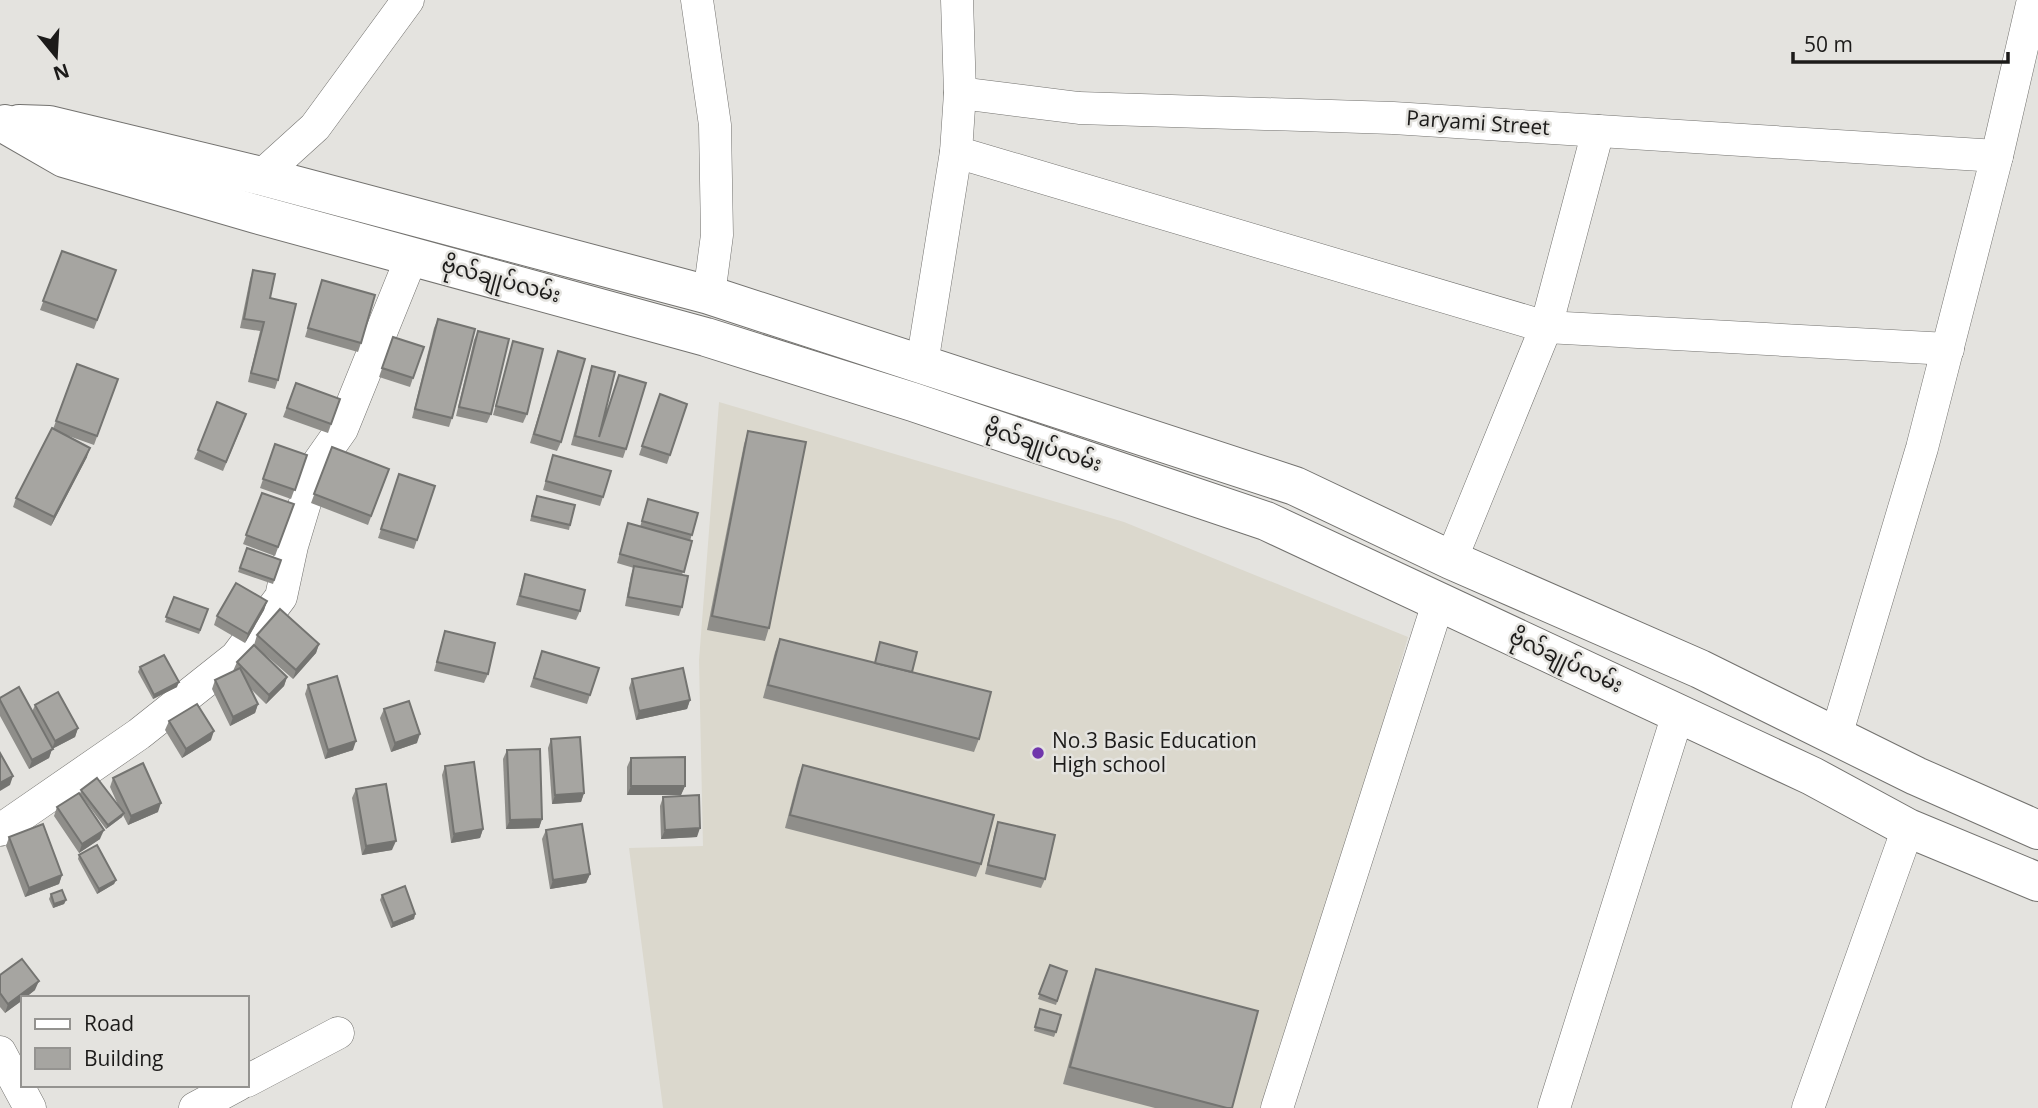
<svg xmlns="http://www.w3.org/2000/svg" width="2038" height="1108" font-family="'Open Sans','Noto Sans Myanmar',sans-serif">
<style>
.built{fill:#dbd8cd}
.lines{fill:none;stroke-linecap:round;stroke-linejoin:round}
.minor-casing{stroke:#73726f;stroke-width:33}
.major-casing{stroke:#73726f;stroke-width:40}
.minor{stroke:#fff;stroke-width:32}
.major{stroke:#fff;stroke-width:38}
.wall{fill:#8f8e8a}
.shaded-wall{fill:#747471}
.building{fill:#a6a5a1;stroke:#747471;stroke-width:2}
.poi-dot{fill:#7036ac;stroke:#e4e3df;stroke-width:2.5}
.labels{text-anchor:middle;stroke-width:5;stroke-linejoin:round;paint-order:stroke}
.street-label{font-size:21px;fill:#1c1b1a;stroke:#e4e3df}
.poi-label{font-size:21px;fill:#1c1b1a;stroke:#e4e3df;text-anchor:start}
</style>
<rect width="100%" height="100%" fill="#e4e3df"/>
<path class="built" d="M719 402 1124 522 1408 637 1271 1108H663L629 848 703 846 699 660Z"/>
<g class="lines">
<defs>
<g id="minor">
<path d="M697 0 715 125 717 235 709 295"/>
<path d="M960 93 1079 108 1393 118 1997 156"/>
<path d="M956 152 1546 327 1948 349"/>
<path d="M261 176 315 127 408 0"/>
<path d="M922 364 956 152 960 93 957 0"/>
<path d="M1451 560 1546 327 1598 131"/>
<path d="M1836 736 1922 448 1997 156 2033 0"/>
<path d="M0 830 139 734 236 657 281 597 292 546 316 466 342 429 412 256"/>
<path d="M0 1052 30 1108"/>
<path d="M247 1081 338 1033"/>
<path d="M195 1108 238 1085"/>
<path d="M1277 1108 1439 600"/>
<path d="M1554 1108 1678 714"/>
<path d="M1808 1108 1908 828"/>
</g>
<g id="major">
<path d="M5 124 64 158 256 214 706 337 913 402 1266 521 1812 776 1908 828 2038 882"/>
<path d="M19 124 49 125 261 176 709 295 1295 486 1451 560 1700 669 1916 776 2038 830"/>
</g>
</defs>
<use href="#minor" class="minor-casing"/>
<use href="#major" class="major-casing"/>
<use href="#minor" class="minor"/>
<use href="#major" class="major"/>
</g>
<g class="wall">
<path d="M62 251 116 270 94 329 40 310Z"/>
<path d="M253 270 270 298 278 380 275 389 248 382 260 331 240 328 250 279Z"/>
<path d="M322 280 361 343 358 352 305 337Z"/>
<path d="M438 319 452 418 449 427 412 418 434 328Z"/>
<path d="M478 331 491 414 487 423 456 416 474 340Z"/>
<path d="M393 337 413 378 410 387 379 377Z"/>
<path d="M513 341 527 414 523 423 493 415Z"/>
<path d="M558 351 561 442 557 451 530 443Z"/>
<path d="M77 364 118 379 94 445 63 434 87 457 51 526 13 507 16 498 53 429Z"/>
<path d="M592 366 600 432 626 449 623 458 571 445 589 375Z"/>
<path d="M296 383 340 399 328 433 283 417Z"/>
<path d="M660 394 687 404 667 464 639 455Z"/>
<path d="M243 423 223 471 194 459 198 450Z"/>
<path d="M748 431 769 628 765 641 707 630 744 444Z"/>
<path d="M275 444 307 455 291 499 260 488Z"/>
<path d="M332 447 389 469 368 525 311 503Z"/>
<path d="M553 455 603 497 600 506 543 490Z"/>
<path d="M399 474 435 486 414 549 378 538Z"/>
<path d="M262 493 294 504 275 556 243 544Z"/>
<path d="M648 499 698 513 690 541H692L682 575V607L679 616 625 606 631 575 634 568 617 563 628 523 640 527Z"/>
<path d="M535 501 570 525 569 530 530 521Z"/>
<path d="M247 548 281 560 273 584 238 572Z"/>
<path d="M525 574 580 611 576 620 516 605Z"/>
<path d="M174 597 208 609 199 634 165 622Z"/>
<path d="M267 601 264 610 245 643 214 625 217 616Z"/>
<path d="M445 631 488 674 484 683 434 671Z"/>
<path d="M257 635 319 644 316 653 293 679 255 646 287 677 284 686 266 704 251 689 258 704 255 713 230 726 212 689 215 680 233 671 237 662 254 645Z"/>
<path d="M780 639 912 672 979 739 974 752 763 698 775 652Z"/>
<path d="M542 651 599 668 587 704 530 687Z"/>
<path d="M140 667 177 687 153 699 138 672Z"/>
<path d="M632 679 690 700 687 709 636 720 629 688Z"/>
<path d="M308 685 353 750 325 759 305 694Z"/>
<path d="M0 698 32 712 35 705 78 728 75 737 52 749 49 758 29 769 0 716Z"/>
<path d="M384 709 417 743 391 752 380 718Z"/>
<path d="M169 721 211 740 182 758 165 730Z"/>
<path d="M551 739 584 793 581 802 552 804 548 748Z"/>
<path d="M507 750 542 819 539 828 506 829 503 759Z"/>
<path d="M631 758 685 786 681 795H627V767Z"/>
<path d="M803 765 981 864 976 877 785 828 798 778Z"/>
<path d="M445 766 483 829 480 838 451 843 442 775Z"/>
<path d="M113 778 158 812 128 825 123 815 122 817 106 829 80 794 100 839 79 853 54 816 57 807 80 794 81 790 119 807 110 787Z"/>
<path d="M356 789 392 850 362 855 352 798Z"/>
<path d="M663 797 697 837 661 839 660 806Z"/>
<path d="M998 822 1045 879 1041 888 985 874 995 831Z"/>
<path d="M546 830 590 874 586 883 550 889 542 839Z"/>
<path d="M9 837 62 875 59 884 25 897 6 846Z"/>
<path d="M79 855 116 880 114 884 97 894 78 859Z"/>
<path d="M51 894 66 900 64 904 53 908 49 899Z"/>
<path d="M382 895 415 914 414 919 391 928 380 900Z"/>
<path d="M1050 965 1067 971 1056 1005 1038 999Z"/>
<path d="M1096 969 1232 1108H1155L1063 1084 1090 986Z"/>
<path d="M0 975 35 990 5 1013 0 1007Z"/>
<path d="M1040 1009 1056 1032 1054 1037 1034 1031Z"/>
</g>
<g class="shaded-wall">
<path d="M90 448 87 457 51 526 54 517Z"/>
<path d="M267 601 264 610 245 643 248 634Z"/>
<path d="M319 644 316 653 293 679 296 670Z"/>
<path d="M287 677 284 686 266 704 269 695Z"/>
<path d="M179 682 177 687 153 699 154 695Z"/>
<path d="M690 700 687 709 636 720 639 711Z"/>
<path d="M258 704 255 713 230 726 233 717Z"/>
<path d="M78 728 75 737 52 749 49 758 29 769 32 760 52 749 55 741Z"/>
<path d="M214 731 211 740 182 758 186 749Z"/>
<path d="M420 734 417 743 391 752 395 743Z"/>
<path d="M356 741 353 750 325 759 328 750Z"/>
<path d="M13 776 10 785 0 791V783Z"/>
<path d="M631 786H685L681 795H627Z"/>
<path d="M584 793 581 802 552 804 555 795Z"/>
<path d="M161 803 158 812 128 825 131 816Z"/>
<path d="M124 813 122 817 106 829 108 825Z"/>
<path d="M542 819 539 828 506 829 510 820Z"/>
<path d="M700 828 697 837 661 839 665 830Z"/>
<path d="M483 829 480 838 451 843 454 834Z"/>
<path d="M104 830 100 839 79 853 82 844Z"/>
<path d="M396 841 392 850 362 855 366 846Z"/>
<path d="M590 874 586 883 550 889 553 880Z"/>
<path d="M62 875 59 884 25 897 29 888Z"/>
<path d="M116 880 114 884 97 894 99 889Z"/>
<path d="M66 900 64 904 53 908 54 904Z"/>
<path d="M415 914 414 919 391 928 393 923Z"/>
<path d="M39 981 35 990 25 998H23V1000L5 1013 8 1004Z"/>
</g>
<g class="building">
<path d="M62 251 116 270 97 320 43 301Z"/>
<path d="M253 270 275 274 270 298 296 304 278 380 251 373 264 322 244 319Z"/>
<path d="M322 280 375 295 361 343 308 328Z"/>
<path d="M438 319 475 329 452 418 415 409Z"/>
<path d="M478 331 509 339 491 414 459 407Z"/>
<path d="M393 337 424 347 413 378 382 368Z"/>
<path d="M513 341 543 349 527 414 496 406Z"/>
<path d="M558 351 585 359 561 442 534 434Z"/>
<path d="M77 364 118 379 97 436 56 421Z"/>
<path d="M592 366 615 372 599 437 619 375 646 383 626 449 575 436Z"/>
<path d="M296 383 340 399 331 424 287 408Z"/>
<path d="M660 394 687 404 670 455 642 446Z"/>
<path d="M217 402 246 414 226 462 198 450Z"/>
<path d="M52 428 90 448 54 517 16 498Z"/>
<path d="M748 431 806 442 769 628 712 616Z"/>
<path d="M275 444 307 455 295 490 263 479Z"/>
<path d="M332 447 389 469 371 516 314 494Z"/>
<path d="M553 455 611 471 603 497 546 481Z"/>
<path d="M399 474 435 486 417 540 381 529Z"/>
<path d="M262 493 294 504 278 547 246 535Z"/>
<path d="M537 496 575 505 570 525 532 516Z"/>
<path d="M648 499 698 513 692 535 642 521Z"/>
<path d="M628 523 692 541 684 572 620 554Z"/>
<path d="M247 548 281 560 274 580 240 568Z"/>
<path d="M634 566 688 576 682 607 628 597Z"/>
<path d="M525 574 585 590 580 611 520 596Z"/>
<path d="M236 583 267 601 248 634 217 616Z"/>
<path d="M174 597 208 609 200 630 166 617Z"/>
<path d="M280 609 319 644 296 670 257 635Z"/>
<path d="M445 631 495 643 488 674 437 662Z"/>
<path d="M780 639 991 692 979 739 768 685Z"/>
<path d="M880 642 917 652 912 672 875 663Z"/>
<path d="M254 645 287 677 269 695 237 662Z"/>
<path d="M542 651 599 668 590 695 534 678Z"/>
<path d="M164 655 179 682 154 695 140 667Z"/>
<path d="M240 668 258 704 233 717 215 680Z"/>
<path d="M683 668 690 700 639 711 632 679Z"/>
<path d="M337 676 356 741 328 750 308 685Z"/>
<path d="M19 687 53 749 32 760 0 700V698Z"/>
<path d="M58 692 78 728 55 741 35 705Z"/>
<path d="M409 701 420 734 395 743 384 709Z"/>
<path d="M197 704 214 731 186 749 169 721Z"/>
<path d="M580 737 584 793 555 795 551 739Z"/>
<path d="M540 749 542 819 510 820 507 750Z"/>
<path d="M0 753 13 776 0 783Z"/>
<path d="M685 757V786H631V758Z"/>
<path d="M474 762 483 829 454 834 445 766Z"/>
<path d="M143 763 161 803 131 816 113 778Z"/>
<path d="M803 765 994 815 981 864 790 815Z"/>
<path d="M97 778 124 813 108 825 81 790Z"/>
<path d="M386 784 396 841 366 846 356 789Z"/>
<path d="M79 793 104 830 82 844 57 807Z"/>
<path d="M699 795 700 828 665 830 663 797Z"/>
<path d="M998 822 1055 835 1045 879 988 865Z"/>
<path d="M43 824 62 875 29 888 9 837Z"/>
<path d="M582 824 590 874 553 880 546 830Z"/>
<path d="M97 845 116 880 99 889 79 855Z"/>
<path d="M405 886 415 914 393 923 382 895Z"/>
<path d="M62 890 66 900 54 904 51 894Z"/>
<path d="M22 959 39 981 8 1004 0 993V975Z"/>
<path d="M1050 965 1067 971 1057 1001 1039 994Z"/>
<path d="M1096 969 1258 1011 1232 1108H1227L1070 1067Z"/>
<path d="M1040 1009 1061 1015 1056 1032 1035 1027Z"/>
</g>
<circle class="poi-dot" cx="1038" cy="753" r="7"/>
<g class="labels">
<g class="street-label">
<text transform="translate(1478 123) rotate(4)" y="7">Paryami Street</text>
<text transform="translate(501 280) rotate(15)" y="7">ဗိုလ်ချုပ်လမ်း</text>
<text transform="translate(1043 446) rotate(18)" y="7">ဗိုလ်ချုပ်လမ်း</text>
<text transform="translate(1566 661) rotate(25)" y="7">ဗိုလ်ချုပ်လမ်း</text>
</g>
<g class="poi-label">
<text x="1052" y="748">No.3 Basic Education<tspan x="1052" dy="24">High school</tspan></text>
</g>
</g>
<rect x="21" y="996" width="228" height="91" fill="#e4e3df" stroke="#949390" stroke-width="2"/>
<rect x="35" y="1019" width="35" height="10" fill="#ffffff" stroke="#949390" stroke-width="2"/>
<text x="84" y="1031" font-size="21" fill="#1c1b1a">Road</text>
<rect x="35" y="1048" width="35" height="21" fill="#a6a5a1" stroke="#949390" stroke-width="2"/>
<text x="84" y="1066" font-size="21" fill="#1c1b1a">Building</text>
<g transform="translate(56 56) rotate(162)" stroke="#e4e3df" stroke-width="5" paint-order="stroke">
<path d="M0-5L12 26L0 18L-12 26Z" fill="#1c1b1a"/>
<text y="-10" font-size="19" font-weight="bold" text-anchor="middle" fill="#1c1b1a">N</text>
</g>
<path d="M1793 52v10h215v-10" fill="none" stroke="#1c1b1a" stroke-width="3.5"/>
<text x="1804" y="52" font-size="21" fill="#1c1b1a" stroke="#e4e3df" stroke-width="5" paint-order="stroke">50 m</text>
</svg>
